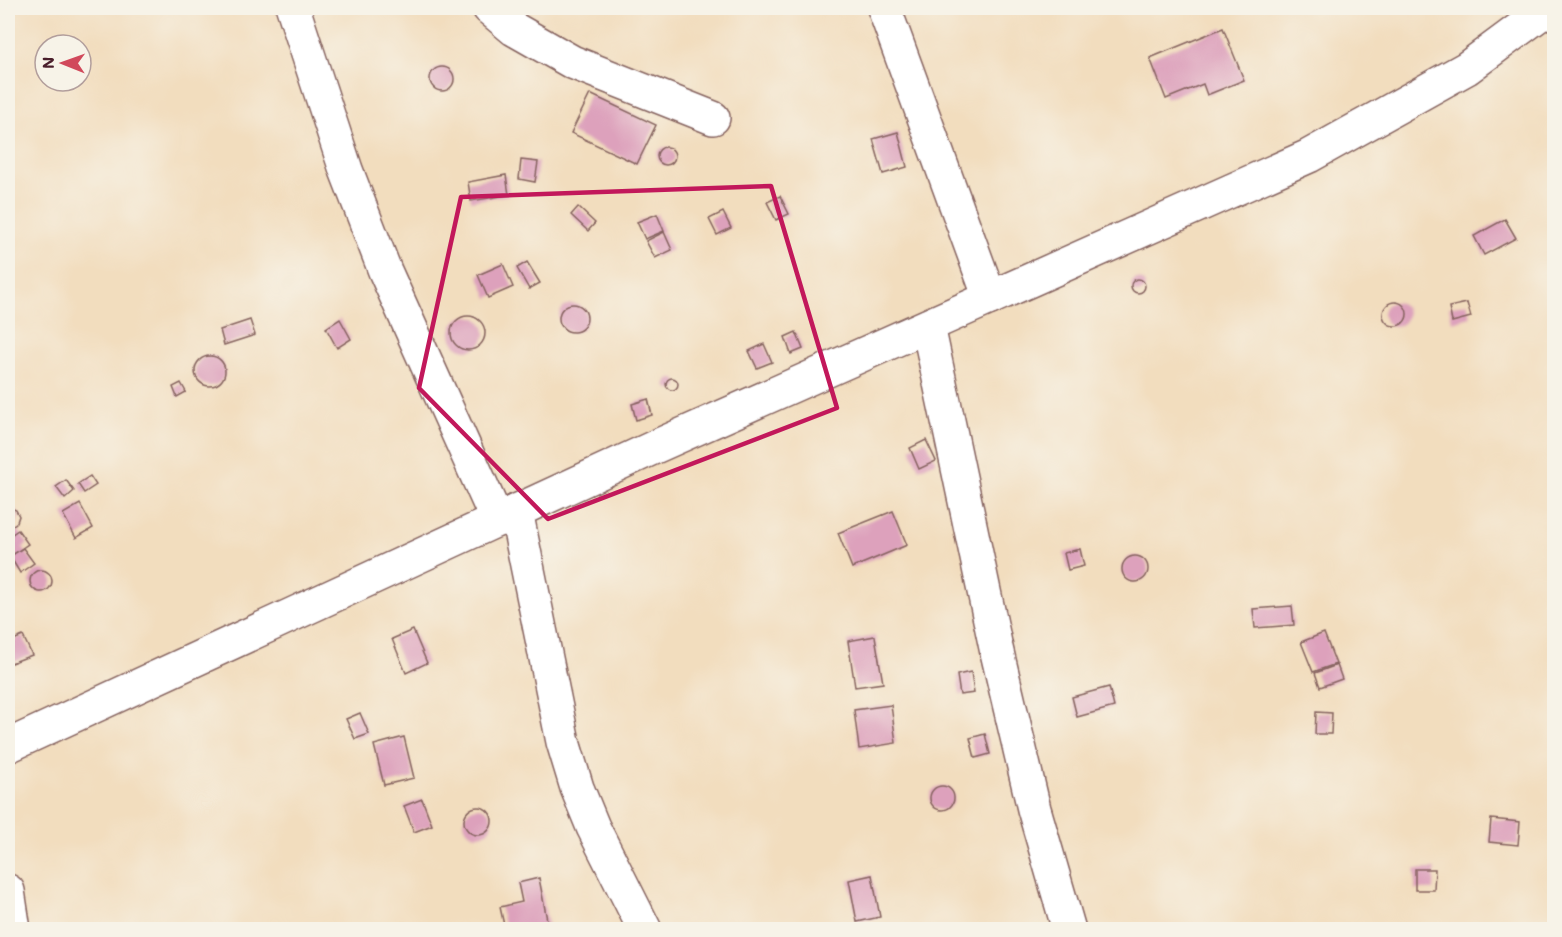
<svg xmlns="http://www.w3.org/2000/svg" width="1562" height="937" font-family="Mali,sans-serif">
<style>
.building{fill:#dda1bc}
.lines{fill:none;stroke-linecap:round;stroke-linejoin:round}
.minor-casing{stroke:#85625e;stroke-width:36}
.minor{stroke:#fff;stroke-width:33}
.marked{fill:none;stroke:#c2185b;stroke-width:4.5;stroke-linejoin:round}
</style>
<rect width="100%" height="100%" fill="#f7f3e8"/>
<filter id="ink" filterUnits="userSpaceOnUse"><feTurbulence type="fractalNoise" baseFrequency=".0167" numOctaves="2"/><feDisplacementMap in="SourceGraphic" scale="12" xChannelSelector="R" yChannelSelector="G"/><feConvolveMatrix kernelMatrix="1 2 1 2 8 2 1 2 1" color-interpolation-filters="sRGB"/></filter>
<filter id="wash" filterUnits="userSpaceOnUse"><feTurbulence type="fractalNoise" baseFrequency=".008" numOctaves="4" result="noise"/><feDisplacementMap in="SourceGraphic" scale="24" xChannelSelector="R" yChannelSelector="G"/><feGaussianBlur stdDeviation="1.35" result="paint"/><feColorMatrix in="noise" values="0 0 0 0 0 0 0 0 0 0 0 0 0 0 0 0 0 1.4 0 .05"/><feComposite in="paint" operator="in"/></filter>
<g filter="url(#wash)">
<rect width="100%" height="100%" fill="#f2ddbe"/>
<g id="blocks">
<g class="building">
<path d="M1223 28 1244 80 1207 95 1203 84 1166 99 1150 58Z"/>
<circle cx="442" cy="79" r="12"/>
<path d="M590 94 656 125 637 164 571 133Z"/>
<path d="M898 132 907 167 883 174 873 139Z"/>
<circle cx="666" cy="156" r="9"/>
<path d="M521 160 538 162 535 182 519 179Z"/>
<path d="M506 175 509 195 471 201 468 182Z"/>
<path d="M780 196 789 214 776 220 767 202Z"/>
<path d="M578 207 595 223 588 231 571 215Z"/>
<path d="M723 212 731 228 717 235 709 219Z"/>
<path d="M657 214 664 231 645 239 637 222Z"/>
<path d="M1505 219 1516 238 1484 255 1474 236Z"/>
<path d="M664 232 672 250 655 258 646 241Z"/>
<path d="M527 262 540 283 529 289 517 268Z"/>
<path d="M503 264 513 287 488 298 478 275Z"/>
<circle cx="1138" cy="286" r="7"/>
<circle cx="1395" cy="314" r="12"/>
<path d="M1467 303 1471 317 1452 322 1449 307Z"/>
<circle cx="573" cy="318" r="14"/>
<circle cx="468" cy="333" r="17"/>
<path d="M340 319 351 339 337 348 326 328Z"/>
<path d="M250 320 255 335 224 345 220 330Z"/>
<path d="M796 332 803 349 791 354 785 337Z"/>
<path d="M764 344 772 362 757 368 749 351Z"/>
<circle cx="210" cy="371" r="15"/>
<circle cx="672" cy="384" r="6"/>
<path d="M181 383 186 392 177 397 173 387Z"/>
<path d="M648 399 652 415 636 420 632 404Z"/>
<path d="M926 440 936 461 919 469 910 448Z"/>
<path d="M90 476 96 485 84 493 78 484Z"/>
<path d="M66 480 74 491 65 499 56 487Z"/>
<path d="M80 504 93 528 76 538 63 514Z"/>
<path d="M8 507 16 510 19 516 17 522 12 526 8 527Z"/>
<path d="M893 511 907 545 852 568 838 533Z"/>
<path d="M18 530 28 544 12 555 23 548 34 563 20 573 8 553V537Z"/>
<path d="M1080 549 1084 566 1068 570 1064 553Z"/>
<circle cx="1135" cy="569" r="13"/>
<circle cx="41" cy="581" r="11"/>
<path d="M1292 606 1294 625 1255 628 1253 609Z"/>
<path d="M413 630 427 663 406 673 392 639Z"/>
<path d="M1324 633 1336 664 1313 672 1301 642Z"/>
<path d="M23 636 32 655 11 663 8 654V642Z"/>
<path d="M875 636 883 683 855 687 848 641Z"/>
<path d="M1337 665 1342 679 1320 687 1315 673Z"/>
<path d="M971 672 974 693 960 695 957 675Z"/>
<path d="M1109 687 1114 707 1077 717 1072 697Z"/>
<path d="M891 705 896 743 859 749 854 710Z"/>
<path d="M1316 712 1332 713 1331 734H1315Z"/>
<path d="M360 713 369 734 355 739 346 719Z"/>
<path d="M985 734 990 754 975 758 970 738Z"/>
<path d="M404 737 414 778 384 785 374 745Z"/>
<circle cx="942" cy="798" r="12"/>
<path d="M422 799 432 825 414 832 404 806Z"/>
<circle cx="478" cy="821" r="14"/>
<path d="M1491 819 1520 822 1518 845 1489 842Z"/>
<path d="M1415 869H1435L1434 890H1415Z"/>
<path d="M872 875 880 917 857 922 849 880Z"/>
<path d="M539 878 548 925 528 930H505L500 907 522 902 518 883Z"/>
</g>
</g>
</g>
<g filter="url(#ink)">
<use href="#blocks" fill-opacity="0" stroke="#85625e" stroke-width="1.5"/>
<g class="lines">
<defs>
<g id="minor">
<path d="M293 8 346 170 385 271 497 520"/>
<path d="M489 8 514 29 572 62 713 118"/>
<path d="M884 8 990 298"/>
<path d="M928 326 996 648 1034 809 1069 930"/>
<path d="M516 511 563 742 577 788 593 827 645 930"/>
<path d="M8 746 657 446 1309 156 1467 68 1548 8"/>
<path d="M8 891 14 930"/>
</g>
</defs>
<use href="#minor" class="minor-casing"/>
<use href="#minor" class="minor"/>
</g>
</g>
<path class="marked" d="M771 186 837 408 548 519 419 388 461 197Z"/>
<rect width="1562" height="937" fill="none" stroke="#f7f3e8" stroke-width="30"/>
<g transform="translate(63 63) rotate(271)"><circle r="28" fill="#f7f3e8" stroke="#b29e9c" stroke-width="1.5"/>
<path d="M0-4.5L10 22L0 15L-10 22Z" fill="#d1495b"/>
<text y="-9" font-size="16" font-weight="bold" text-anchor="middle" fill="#4a1f2b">N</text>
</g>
</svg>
